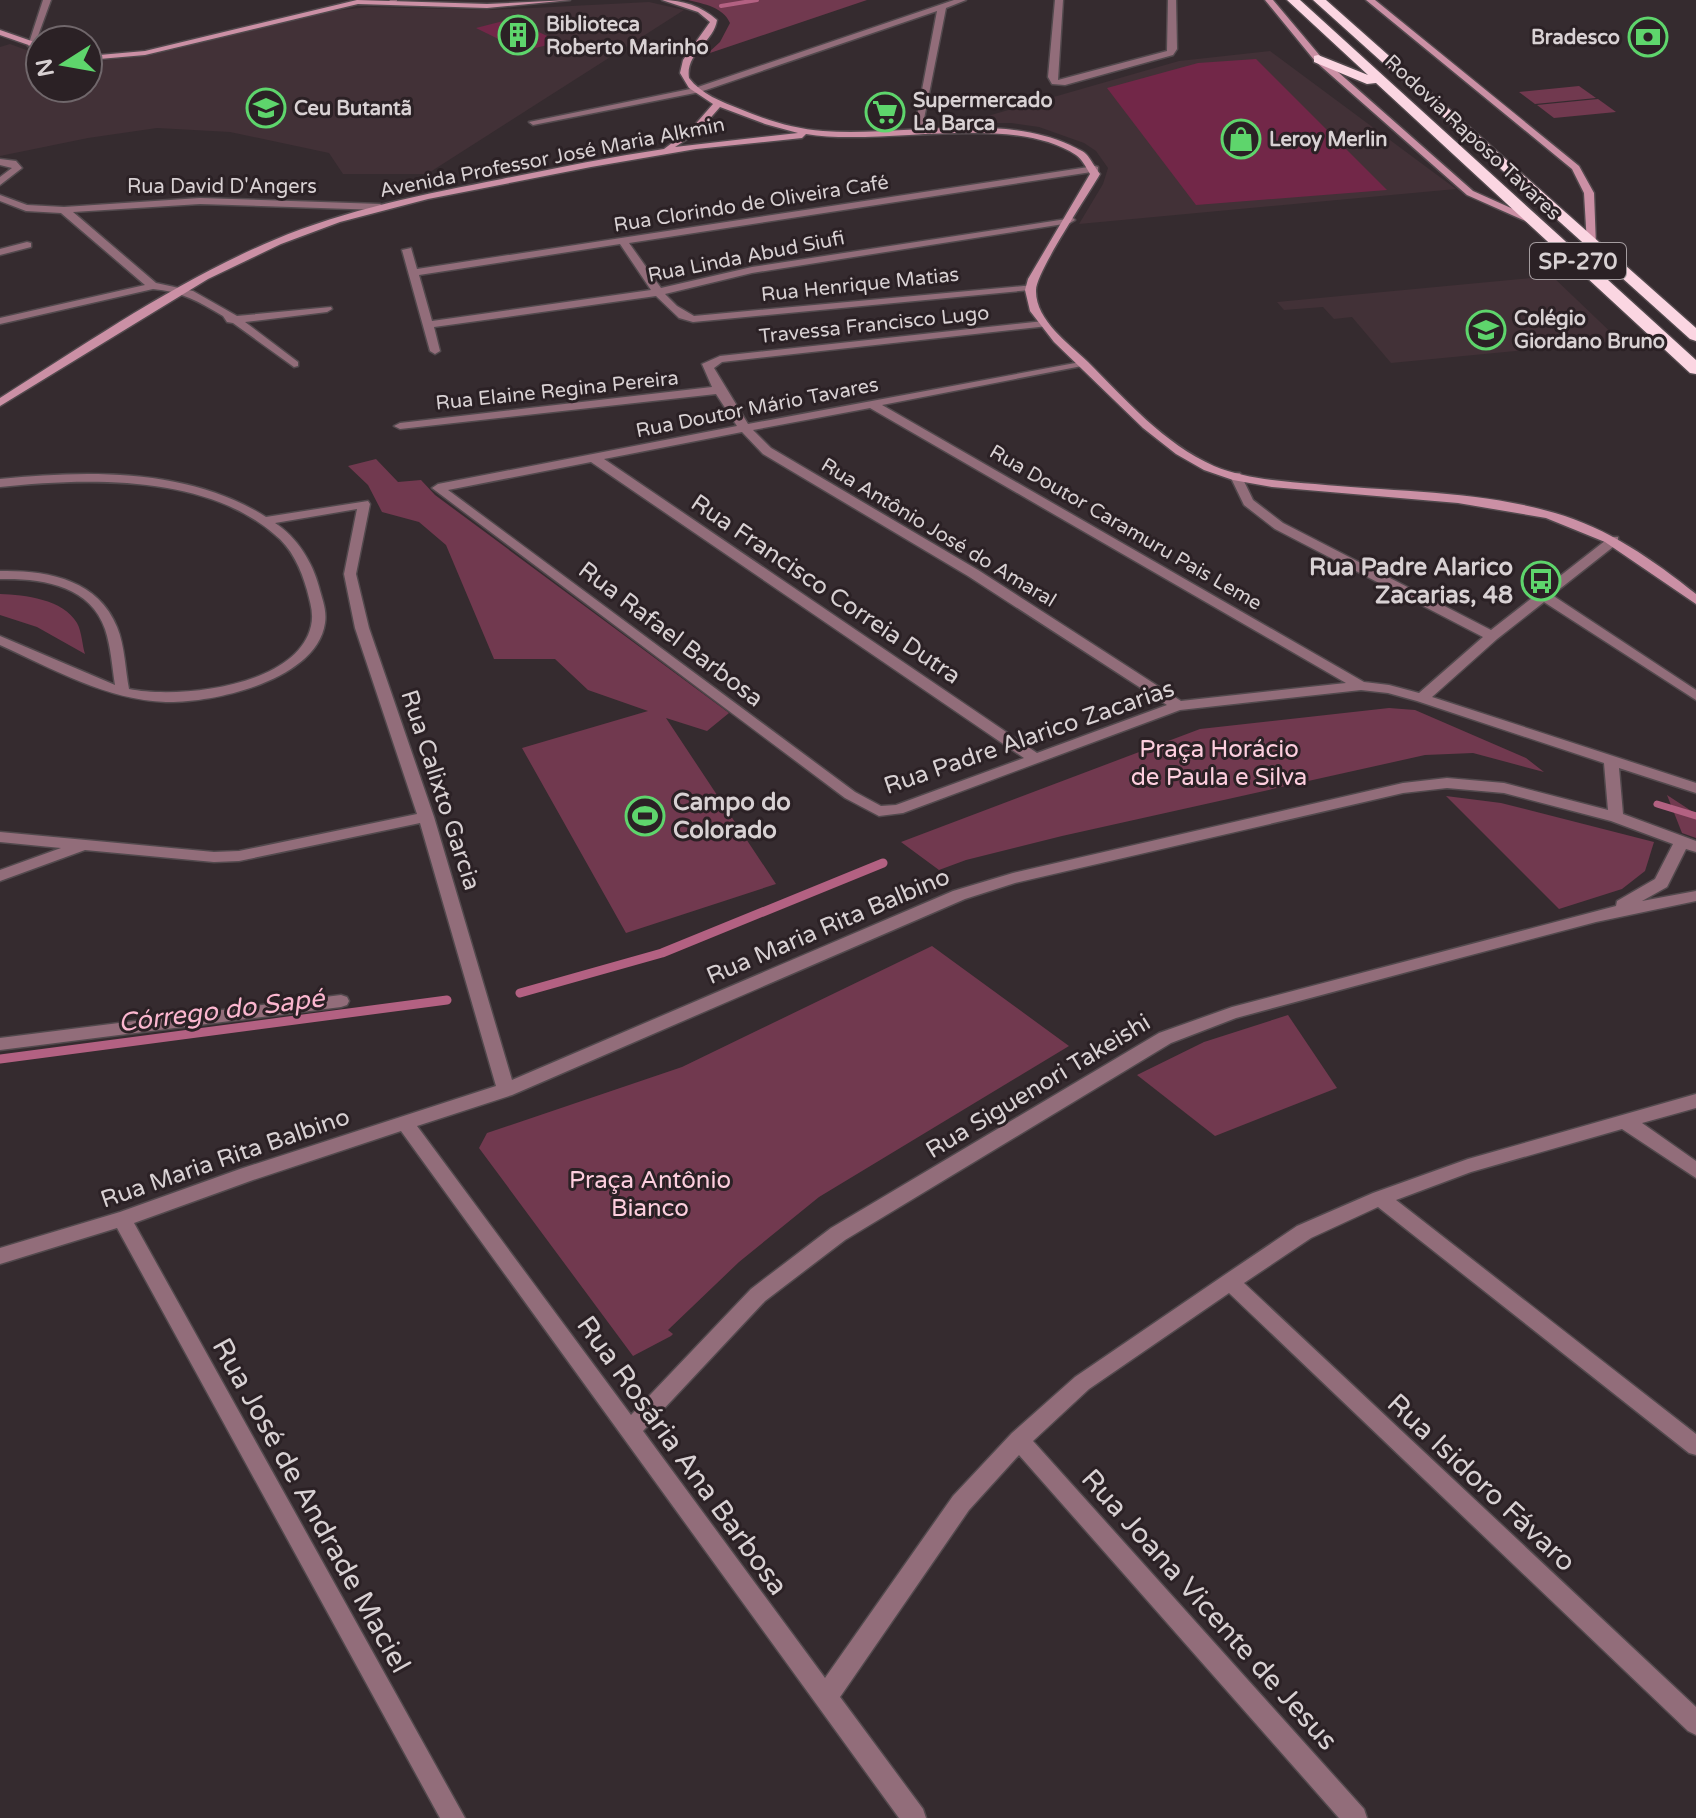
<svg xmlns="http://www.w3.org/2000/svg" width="1696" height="1818" font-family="'Varela Round',sans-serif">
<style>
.built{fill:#423137}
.green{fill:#71394f}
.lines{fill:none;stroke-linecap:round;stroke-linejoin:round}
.stream-far2{stroke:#b36182;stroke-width:4}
.stream-far1{stroke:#b36182;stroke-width:7}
.stream{stroke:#b36182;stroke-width:9}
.building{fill:#722748}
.street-casing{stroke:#52494d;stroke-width:3}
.secondary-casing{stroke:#52494d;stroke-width:3}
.highway-casing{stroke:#52494d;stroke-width:3}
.street{fill:#926d7a;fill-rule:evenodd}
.secondary{fill:#cb90a5;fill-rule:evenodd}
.highway{fill:#fbd6e2;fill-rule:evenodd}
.labels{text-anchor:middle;stroke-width:6;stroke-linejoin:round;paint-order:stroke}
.far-poi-label{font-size:20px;font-weight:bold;fill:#d8d1d3;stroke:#2b2125;text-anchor:start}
.far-street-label{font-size:20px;fill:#d8d1d3;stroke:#2b2125}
.shield{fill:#2b2125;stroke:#a49c9f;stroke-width:2}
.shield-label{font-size:22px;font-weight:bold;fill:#d8d1d3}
.poi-label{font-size:24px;font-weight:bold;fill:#d8d1d3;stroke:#2b2125;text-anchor:end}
.street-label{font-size:24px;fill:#d8d1d3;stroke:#2b2125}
.park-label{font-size:24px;fill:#fdcede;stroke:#2b2125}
.water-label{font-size:26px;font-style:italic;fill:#fbb6cf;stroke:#2b2125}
.near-street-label{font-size:28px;fill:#d8d1d3;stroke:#2b2125}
</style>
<rect width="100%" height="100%" fill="#352b2f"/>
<g class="built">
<path d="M649 2 684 10 427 174H343L329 153 230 132 157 128 88 138 0 156V47L10 44 40 55V88H88V62L148 56 325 12 368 7 492 10Z"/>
<path d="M1270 51 1456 189 1079 224 1103 184 1108 168 1096 151 1084 143 1039 127 1011 123H963L1179 61Z"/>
<path d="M1552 276 1620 341 1391 363 1352 317 1334 319 1323 307 1284 310 1277 302Z"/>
</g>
<g class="green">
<path d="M688 0H867L707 54 720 42 730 23C723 7 704 4 688 0Z"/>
<path d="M1579 86 1596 98 1535 104 1519 92Z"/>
<path d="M1598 99 1616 112 1554 118 1537 105Z"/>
<path d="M376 459 398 482 421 480 435 495 729 713 707 731 666 718 776 884 626 933 522 748 648 711 588 690 555 659H494L446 545 419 522 382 512 368 485 348 466Z"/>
<path d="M0 594C25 595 63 599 77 623 82 632 82 645 85 654L37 627 0 615Z"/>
<path d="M1389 708 1415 710 1526 758 1544 772 1473 753 1425 755 1062 836 966 860 939 870 901 842 1200 729Z"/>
<path d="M1667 795 1696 814V838L1682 833Z"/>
<path d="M1446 796 1501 803 1654 842 1645 871 1622 889 1559 909Z"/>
<path d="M932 946 1069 1046 819 1197 739 1262 668 1330 673 1334 671 1336 633 1356 479 1148 487 1133 682 1067Z"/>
<path d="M1288 1015 1337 1088 1215 1136 1137 1075 1204 1042Z"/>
</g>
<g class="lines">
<path class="stream-far2" d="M721 6 757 0"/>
<path class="stream-far1" d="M1657 804 1696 816"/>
<g class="stream">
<path d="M520 993 662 953 883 863"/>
<path d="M0 1059 447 1000"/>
</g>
</g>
<g class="building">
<path d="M511 19 560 42 523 51 476 28Z"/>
<path d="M1256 59 1387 190 1196 205 1107 88 1198 63Z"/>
</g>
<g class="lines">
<defs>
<g id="street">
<path d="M43 0H51L35 44 28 46Z"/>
<path d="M389 0H397V1L393 3Z"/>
<path d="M954 0H966L946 8 921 134 914 132 937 11 700 92 533 125 529 122 695 88Z"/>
<path d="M1055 0H1063L1058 80 1167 51 1168 0H1176L1177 49 1173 55 1065 85 1052 84 1048 77Z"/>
<path d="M0 159 16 161 22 168 0 185V177L12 168 0 165Z"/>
<path d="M1095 166 1098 167V171L629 243 661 288 752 267 1073 218 1075 220 1070 223 752 273 665 294 677 306 694 316 1034 285 1035 287 1030 290 693 322 679 318 656 296 434 327 440 351 435 354 430 351 402 250 411 248 417 269ZM620 244 651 290 432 321 419 275Z"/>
<path d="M0 195 27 205 64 207 200 198 380 204 385 207 380 210 200 204 73 212 156 283 193 291 237 316 331 307 332 309 327 312 245 322 298 362V366L294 367 233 323 227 322 223 316C200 302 180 291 153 289L0 324V318L145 285 61 213 26 211 0 201Z"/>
<path d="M27 242 31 243V247L0 255V249Z"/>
<path d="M1044 321 1049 324 1048 326 722 362 714 368 748 424 1086 361V365L1082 366 882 405 1364 682 1389 685 1419 693 1483 637 1275 529 1244 505 1230 476 1232 473H1240L1253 500 1283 523 1491 630 1610 537H1618V543L1552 595 1696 690V700L1544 602 1497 639 1432 697 1696 783V793L1619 768 1623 814 1696 841V852L1686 849 1667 887 1642 901 1696 891V901L1596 922 1437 964 1236 1018 1171 1043 845 1240 765 1301 643 1431 825 1678 953 1496 1012 1433 1075 1377 1223 1276 1297 1226 1373 1193 1468 1159 1696 1094V1108L1642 1123 1696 1161V1178L1622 1129 1471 1172 1396 1200 1696 1434V1455L1689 1453 1378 1207 1311 1238 1244 1283 1696 1707V1735L1688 1731 1229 1293 1089 1389 1033 1441 1364 1809 1367 1818H1339L1019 1455 969 1510 840 1697 923 1809 926 1818H899L401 1131 253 1180 134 1223 465 1818H440L117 1228 0 1264V1248L120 1212 240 1169 496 1086 420 823 239 861 214 862 85 850 0 881V870L61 848 0 842V832L214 852 239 851 417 814 355 628 344 574 357 509 275 523C297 537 313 563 319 587 322 599 327 610 325 623 317 680 214 703 166 702 107 700 53 669 0 645V636L115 685C112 666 111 647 105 629 90 585 41 578 0 579V571C46 570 98 579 117 627 125 646 125 669 129 689 178 699 297 687 311 626 314 613 310 602 307 590 301 569 292 548 274 534 204 474 86 478 0 487V479C88 470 189 468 266 517L368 501 370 504 356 574 369 628 434 817 512 1080 953 891 1013 873 1403 783 1447 778 1504 783 1608 810 1604 763 1417 701 1388 693 1361 690 1180 710 903 813 879 816 845 798 432 488 438 484 737 426 716 394 400 429 394 426 400 423 712 387 702 364 720 356ZM870 408 1346 683 1181 701 978 570 771 448 753 430ZM742 432 763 454 968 576 1167 705 1037 753 604 459ZM591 462 1024 758 896 805 881 806 855 792 448 490ZM1447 788 1504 793 1611 821 1673 844 1655 879 1617 901 1616 906 1232 1007 1159 1033 831 1228 751 1289 631 1415 417 1126 512 1095 965 899 1015 883 1403 793Z"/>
<path d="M341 995 347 997 349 1001 347 1005 341 1007 0 1050V1038Z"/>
</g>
<g id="secondary">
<path d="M357 0 487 4 570 0 487 8 358 4 145 55 88 60V56L145 51Z"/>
<path d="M662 0C683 0 701 6 717 20 714 42 685 53 689 78 701 94 722 102 740 109 766 120 794 129 823 131 899 137 998 112 1070 145 1075 148 1082 150 1086 154 1091 159 1095 168 1100 174 1088 195 1036 272 1036 290 1035 320 1069 344 1088 362 1125 399 1164 444 1214 466 1245 479 1281 481 1315 484 1394 492 1477 490 1555 513 1608 528 1653 560 1696 594V604L1605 542 1546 518 1458 503 1272 487 1233 480 1204 470 1176 454 1143 428 1054 342 1030 311 1025 290 1028 279 1090 174C1086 167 1082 159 1076 155 1010 112 882 147 806 134L802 138 696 149 591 167 428 199 340 222 281 244 208 279 0 406V398C89 342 176 281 274 240 347 209 425 194 502 179 556 168 610 157 664 149L692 128 713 104 689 88 680 73 683 60 710 22 698 12ZM720 107 765 124 798 133 675 147 698 132Z"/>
<path d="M1265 0H1273L1321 57 1473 191 1538 220V224H1532L1467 195 1315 61Z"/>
<path d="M1366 0H1375L1579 166 1594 193 1596 246 1587 244 1584 193 1572 169Z"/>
<path d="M0 30 40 44V49L0 35Z"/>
</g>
<g id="highway">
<path d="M1287 0H1300L1696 360V374L1690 373 1376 83 1367 84 1314 62V56L1318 55 1368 75Z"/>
<path d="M1313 0H1326L1696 328V341L1690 339Z"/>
</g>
</defs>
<use href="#street" class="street-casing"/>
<use href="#secondary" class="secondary-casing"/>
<use href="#highway" class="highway-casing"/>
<use href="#street" class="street"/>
<use href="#secondary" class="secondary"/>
<use href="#highway" class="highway"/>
</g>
<defs>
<symbol id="building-ring" viewBox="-11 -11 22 22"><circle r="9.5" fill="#2b2125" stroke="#5ed56c" stroke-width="1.5"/><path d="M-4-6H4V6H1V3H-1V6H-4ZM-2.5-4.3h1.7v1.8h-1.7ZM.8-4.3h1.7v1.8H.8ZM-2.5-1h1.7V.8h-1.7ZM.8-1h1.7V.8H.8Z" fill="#5ed56c"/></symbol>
<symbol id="bank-ring" viewBox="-11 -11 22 22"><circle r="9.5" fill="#2b2125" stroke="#5ed56c" stroke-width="1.5"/><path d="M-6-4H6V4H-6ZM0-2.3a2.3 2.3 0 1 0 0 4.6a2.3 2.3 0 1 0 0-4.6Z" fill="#5ed56c"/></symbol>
<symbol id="school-ring" viewBox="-11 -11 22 22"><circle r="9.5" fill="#2b2125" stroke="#5ed56c" stroke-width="1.5"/><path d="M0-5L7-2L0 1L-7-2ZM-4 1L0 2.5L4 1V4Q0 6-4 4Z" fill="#5ed56c"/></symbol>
<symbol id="supermarket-ring" viewBox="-11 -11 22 22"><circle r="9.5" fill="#2b2125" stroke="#5ed56c" stroke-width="1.5"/><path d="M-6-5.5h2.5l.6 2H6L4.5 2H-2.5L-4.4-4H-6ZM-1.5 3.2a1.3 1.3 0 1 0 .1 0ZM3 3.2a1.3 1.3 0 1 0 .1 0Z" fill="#5ed56c"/></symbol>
<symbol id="shop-ring" viewBox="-11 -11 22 22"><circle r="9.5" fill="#2b2125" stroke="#5ed56c" stroke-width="1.5"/><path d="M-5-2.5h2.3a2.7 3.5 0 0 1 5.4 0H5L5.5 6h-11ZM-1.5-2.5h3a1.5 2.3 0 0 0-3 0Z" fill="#5ed56c"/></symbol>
<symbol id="bus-ring" viewBox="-11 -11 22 22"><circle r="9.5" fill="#2b2125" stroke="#5ed56c" stroke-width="1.5"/><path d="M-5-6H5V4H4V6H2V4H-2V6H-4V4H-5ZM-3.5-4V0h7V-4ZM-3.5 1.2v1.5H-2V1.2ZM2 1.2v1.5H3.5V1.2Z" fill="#5ed56c"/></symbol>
<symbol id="stadium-ring" viewBox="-11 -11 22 22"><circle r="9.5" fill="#2b2125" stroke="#5ed56c" stroke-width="1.5"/><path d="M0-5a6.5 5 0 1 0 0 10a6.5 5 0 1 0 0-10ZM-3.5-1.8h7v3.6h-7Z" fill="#5ed56c"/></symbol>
</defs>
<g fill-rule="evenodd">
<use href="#building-ring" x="496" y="13" width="44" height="44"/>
<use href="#bank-ring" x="1626" y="15" width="44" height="44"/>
<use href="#school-ring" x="244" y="86" width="44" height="44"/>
<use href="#supermarket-ring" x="863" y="90" width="44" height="44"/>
<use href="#shop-ring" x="1219" y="117" width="44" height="44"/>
<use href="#school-ring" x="1464" y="308" width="44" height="44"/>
<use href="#bus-ring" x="1519" y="559" width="44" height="44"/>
<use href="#stadium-ring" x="623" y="794" width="44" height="44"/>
</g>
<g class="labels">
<g class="far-poi-label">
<text x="546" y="31">Biblioteca<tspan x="546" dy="23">Roberto Marinho</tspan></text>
<text x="1620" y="44" text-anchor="end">Bradesco</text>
<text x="913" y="107">Supermercado<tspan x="913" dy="23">La Barca</tspan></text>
<text x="294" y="115">Ceu Butantã</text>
<text x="1269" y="146">Leroy Merlin</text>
<text x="1514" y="325">Colégio<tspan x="1514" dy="23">Giordano Bruno</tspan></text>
</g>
<g class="far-street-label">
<text transform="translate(1473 137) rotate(43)" y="7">Rodovia Raposo Tavares</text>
<text transform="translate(552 157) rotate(-11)" y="7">Avenida Professor José Maria Alkmin</text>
<text x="222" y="193">Rua David D'Angers</text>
<text transform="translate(751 203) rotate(-9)" y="7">Rua Clorindo de Oliveira Café</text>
<text transform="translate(746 256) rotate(-11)" y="7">Rua Linda Abud Siufi</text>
<text transform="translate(860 284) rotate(-6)" y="7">Rua Henrique Matias</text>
<text transform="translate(874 324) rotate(-6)" y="7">Travessa Francisco Lugo</text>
<text transform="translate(557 390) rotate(-6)" y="7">Rua Elaine Regina Pereira</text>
<text transform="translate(757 407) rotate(-11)" y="7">Rua Doutor Mário Tavares</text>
<text transform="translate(1126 527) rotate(30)" y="7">Rua Doutor Caramuru Pais Leme</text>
<text transform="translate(939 532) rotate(31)" y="7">Rua Antônio José do Amaral</text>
</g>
<rect class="shield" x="1530" y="243" width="96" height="36" rx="6"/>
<g class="shield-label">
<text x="1578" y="269">SP-270</text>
</g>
<g class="poi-label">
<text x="1513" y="575">Rua Padre Alarico<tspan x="1513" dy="28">Zacarias, 48</tspan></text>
<text x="673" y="810" text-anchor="start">Campo do<tspan x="673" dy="28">Colorado</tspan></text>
</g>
<g class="street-label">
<text transform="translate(826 589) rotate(34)" y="8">Rua Francisco Correia Dutra</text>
<text transform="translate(671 634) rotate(37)" y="8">Rua Rafael Barbosa</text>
<text transform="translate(1029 737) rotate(-19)" y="8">Rua Padre Alarico Zacarias</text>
<text transform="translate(441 790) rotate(72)" y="8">Rua Calixto Garcia</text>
<text transform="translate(828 926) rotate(-23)" y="8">Rua Maria Rita Balbino</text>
<text transform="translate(1038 1086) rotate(-31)" y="8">Rua Siguenori Takeishi</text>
<text transform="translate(225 1158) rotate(-19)" y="8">Rua Maria Rita Balbino</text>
</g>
<g class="park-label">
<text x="1219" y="757">Praça Horácio<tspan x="1219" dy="28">de Paula e Silva</tspan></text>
<text x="650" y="1188">Praça Antônio<tspan x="650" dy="28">Bianco</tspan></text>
</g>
<g class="water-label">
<text transform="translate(221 1010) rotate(-7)" y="9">Córrego do Sapé</text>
</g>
<g class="near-street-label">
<text transform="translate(683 1455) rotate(54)" y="10">Rua Rosária Ana Barbosa</text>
<text transform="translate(1482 1482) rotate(43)" y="10">Rua Isidoro Fávaro</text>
<text transform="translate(312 1505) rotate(61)" y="10">Rua José de Andrade Maciel</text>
<text transform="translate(1210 1609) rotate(48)" y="10">Rua Joana Vicente de Jesus</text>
</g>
</g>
<g transform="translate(64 64) rotate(259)"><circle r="38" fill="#2b2125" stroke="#70676b" stroke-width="2"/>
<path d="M0-6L14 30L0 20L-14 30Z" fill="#5ed56c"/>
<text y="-12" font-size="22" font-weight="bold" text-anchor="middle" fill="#d8d1d3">N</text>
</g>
</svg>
